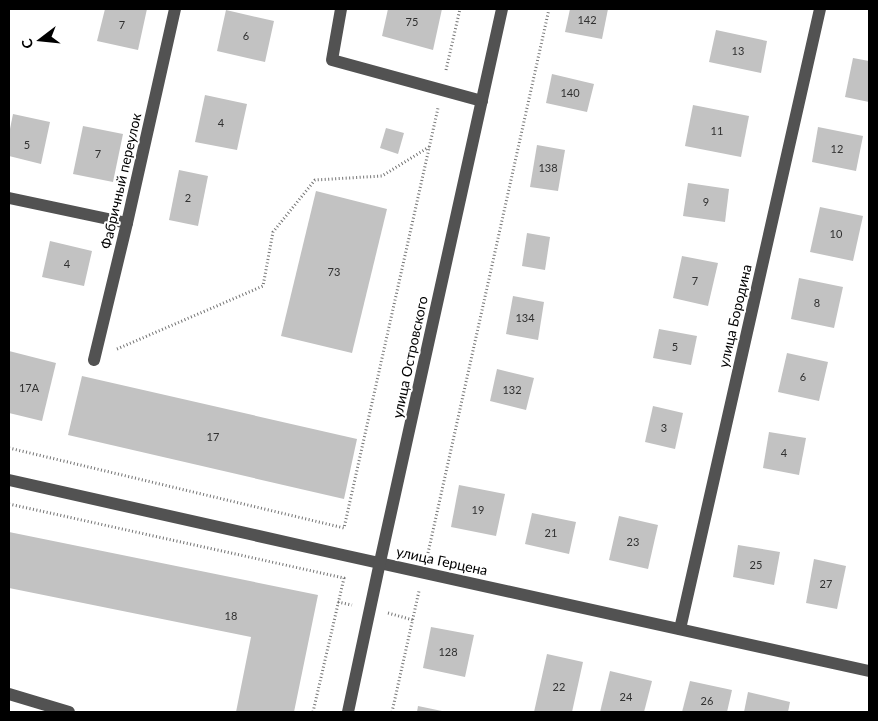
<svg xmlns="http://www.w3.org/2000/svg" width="878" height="721" font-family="Lato,sans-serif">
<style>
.building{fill:#c2c2c2}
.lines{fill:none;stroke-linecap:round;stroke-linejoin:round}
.path{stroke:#747474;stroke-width:3;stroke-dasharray:1 2.5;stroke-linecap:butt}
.minor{stroke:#525252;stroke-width:12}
.labels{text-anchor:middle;stroke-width:4;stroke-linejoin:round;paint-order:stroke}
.number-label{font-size:11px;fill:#303030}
.street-label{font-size:14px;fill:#000;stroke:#fff}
</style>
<rect width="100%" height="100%" fill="#fff"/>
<g class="building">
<path d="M105 9H147L138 50 97 41Z"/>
<path d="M388 9H442L433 50 382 36Z"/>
<path d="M570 9H608L602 39 565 32Z"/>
<path d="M226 10 274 21 265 62 217 51Z"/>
<path d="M716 30 767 41 761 73 709 62Z"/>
<path d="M853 58 869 61V102L845 97Z"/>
<path d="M552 74 594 84 587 112 546 103Z"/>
<path d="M205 95 247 104 237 150 195 142Z"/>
<path d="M693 105 749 116 741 157 685 146Z"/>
<path d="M13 114 50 122 41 164 9 156V134Z"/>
<path d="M83 126 123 134 113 182 73 174Z"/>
<path d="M818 127 863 136 856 171 812 162Z"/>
<path d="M386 128 404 133 398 154 380 148Z"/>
<path d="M537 145 565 150 558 191 530 187Z"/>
<path d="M179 170 208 176 198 226 169 220Z"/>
<path d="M688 183 729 189 725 222 683 216Z"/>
<path d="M316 191 387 209 352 353 281 336Z"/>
<path d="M820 207 863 216 853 261 810 252Z"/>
<path d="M527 233 550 237 545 270 522 266Z"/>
<path d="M50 241 92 251 84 286 42 277Z"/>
<path d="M682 256 718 263 708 306 673 298Z"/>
<path d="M799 278 843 287 834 328 791 319Z"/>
<path d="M513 296 544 302 538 340 506 334Z"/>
<path d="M659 329 697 336 691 365 653 358Z"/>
<path d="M9 351 56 363 42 421 9 413Z"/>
<path d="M787 353 828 362 819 401 778 392Z"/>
<path d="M497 369 534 378 526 410 490 401Z"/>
<path d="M82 376 357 439 344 499 68 435Z"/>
<path d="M653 406 683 413 675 449 645 442Z"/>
<path d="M769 432 806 438 799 475 763 468Z"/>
<path d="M459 485 505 494 496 536 451 527Z"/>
<path d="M532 513 576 522 569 554 525 544Z"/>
<path d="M619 516 658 525 648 569 609 560Z"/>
<path d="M9 532 318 595 294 712H236L251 637 9 588Z"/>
<path d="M738 545 780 552 774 585 733 577Z"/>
<path d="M814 559 846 566 837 609 806 603Z"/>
<path d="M431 627 474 635 465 677 423 668Z"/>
<path d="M547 654 583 662 572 712H534Z"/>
<path d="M610 671 652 681 644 712H600Z"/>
<path d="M690 681 732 690 727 712H682Z"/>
<path d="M748 692 790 702 788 712H744Z"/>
<path d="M418 706 442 711V712H417Z"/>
</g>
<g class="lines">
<g class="path">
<path d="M446 70 460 9"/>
<path d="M117 349 263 286 273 232 315 180 382 176 429 147"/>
<path d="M9 448 344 528 438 108"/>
<path d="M9 504 344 578 313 712"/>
<path d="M428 553 549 9"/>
<path d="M338 602 352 605"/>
<path d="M388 613 413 620"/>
<path d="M392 712 419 591"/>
</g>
<g class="minor">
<path d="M341 9 332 60 482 101"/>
<path d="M9 198 127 223"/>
<path d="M94 360 127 223 175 9"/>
<path d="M9 480 343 555 869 671"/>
<path d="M680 629 820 9"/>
<path d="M9 694 69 712"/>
<path d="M348 712 380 562 502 9"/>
</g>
</g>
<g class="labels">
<g class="number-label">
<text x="587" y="24">142</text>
<text x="412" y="26">75</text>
<text x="122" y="29">7</text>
<text x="246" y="40">6</text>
<text x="738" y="55">13</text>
<text x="570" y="97">140</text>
<text x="221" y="127">4</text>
<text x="717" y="135">11</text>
<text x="27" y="149">5</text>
<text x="837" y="153">12</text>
<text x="98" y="158">7</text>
<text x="548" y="172">138</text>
<text x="188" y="202">2</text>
<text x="706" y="206">9</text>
<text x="836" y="238">10</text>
<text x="67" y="268">4</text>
<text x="334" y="276">73</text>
<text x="695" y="285">7</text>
<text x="817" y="307">8</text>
<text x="525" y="322">134</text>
<text x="675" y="351">5</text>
<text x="803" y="381">6</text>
<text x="29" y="392">17А</text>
<text x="512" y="394">132</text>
<text x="664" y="432">3</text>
<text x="213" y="441">17</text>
<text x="784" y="457">4</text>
<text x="478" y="514">19</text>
<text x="551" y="537">21</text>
<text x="633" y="546">23</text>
<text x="756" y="569">25</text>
<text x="826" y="588">27</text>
<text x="231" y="620">18</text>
<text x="448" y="656">128</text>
<text x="559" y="691">22</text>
<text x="626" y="701">24</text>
<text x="707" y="705">26</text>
</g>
<g class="street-label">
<text transform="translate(121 181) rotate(-77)" y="5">Фабричный переулок</text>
<text transform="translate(735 316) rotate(-77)" y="5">улица Бородина</text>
<text transform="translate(410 357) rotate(-78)" y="5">улица Островского</text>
<text transform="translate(442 561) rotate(12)" y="5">улица Герцена</text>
</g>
</g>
<rect width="878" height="721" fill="none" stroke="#000000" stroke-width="20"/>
<g transform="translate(40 40) rotate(254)" stroke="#ffffff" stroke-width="4" paint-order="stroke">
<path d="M0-4L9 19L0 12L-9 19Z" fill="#000000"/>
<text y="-8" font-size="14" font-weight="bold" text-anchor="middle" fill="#000000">С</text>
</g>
</svg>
